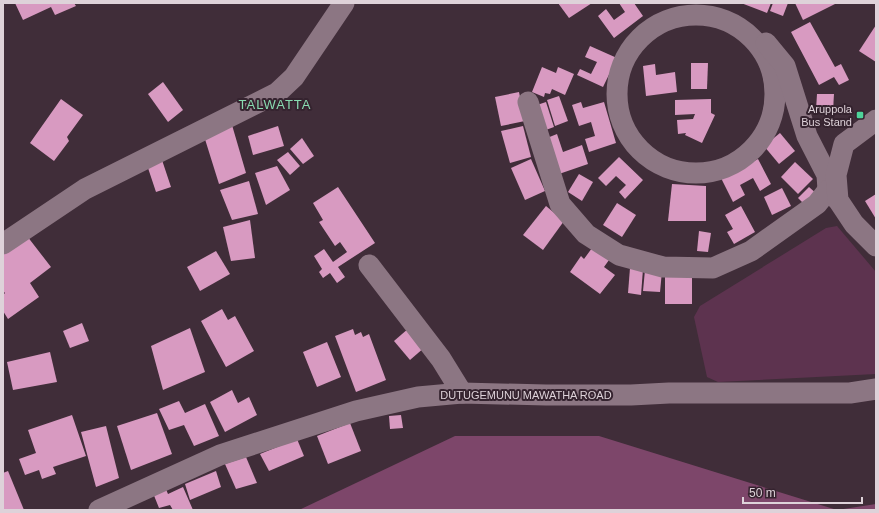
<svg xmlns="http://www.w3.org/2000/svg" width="879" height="513" font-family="Arial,sans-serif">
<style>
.green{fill:#5d334f}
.water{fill:#7d466a}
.building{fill:#d89ac1}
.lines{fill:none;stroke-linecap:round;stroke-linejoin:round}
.minor{stroke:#8c7683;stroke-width:21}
.poi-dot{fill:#4ed39a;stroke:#35232f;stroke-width:1.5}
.labels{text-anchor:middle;stroke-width:4;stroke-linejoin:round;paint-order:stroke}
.poi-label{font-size:11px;fill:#ded2d9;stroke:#35232f;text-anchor:end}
.street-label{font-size:11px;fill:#ded2d9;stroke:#35232f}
.quarter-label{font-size:13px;letter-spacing:1px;fill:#88dbb1;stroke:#35232f}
</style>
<rect width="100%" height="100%" fill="#402d39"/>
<path class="green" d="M837 226 876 272V374L718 382 707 377 694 317 700 306 826 228Z"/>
<path class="water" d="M455 436H599L837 510 876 504V510H299Z"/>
<g class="building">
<path d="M15 3H74L76 6 55 15 51 7 23 20Z"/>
<path d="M558 3H592L569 18Z"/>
<path d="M619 3H634L643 16 614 38 598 16 606 9 614 20 625 12Z"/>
<path d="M741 3H771L767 13Z"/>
<path d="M773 3H788L783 16 770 11Z"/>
<path d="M795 3H837L803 20Z"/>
<path d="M810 22 835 67 841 64 849 80 839 85 834 77 819 85 791 32Z"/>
<path d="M876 25V62L859 51Z"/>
<path d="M590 46 617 58 603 87 577 75 580 69 591 74 597 62 585 57Z"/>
<path d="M691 63H708L707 89H691Z"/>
<path d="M655 64 656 75 675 72 677 92 646 96 643 66Z"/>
<path d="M542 67 556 73 558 67 574 74 565 95 552 89 550 94 545 93 544 97 532 92Z"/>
<path d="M163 82 183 110 168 122 148 94Z"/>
<path d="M519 92 525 121 501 126 495 97Z"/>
<path d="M817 94H834L833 111 816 110Z"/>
<path d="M559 96 568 121 555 126 547 100Z"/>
<path d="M61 99 83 115 67 137 69 141 54 161 30 143Z"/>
<path d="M711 99V113L715 115 702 143 685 135 686 133 678 134 677 120 693 119 695 114 675 115V100Z"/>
<path d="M546 102 554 127 543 131 534 106Z"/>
<path d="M581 102 583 108 604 102 616 143 589 152 585 139 595 136 591 122 579 126 572 105Z"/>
<path d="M232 125 246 173 219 184 204 136Z"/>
<path d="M278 126 284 146 253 155 248 136Z"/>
<path d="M523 126 531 157 510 163 501 131Z"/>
<path d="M780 133 795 151 779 164 764 146Z"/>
<path d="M557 134 563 152 582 145 588 164 559 174 547 138Z"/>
<path d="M302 138 314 156 303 164 290 149Z"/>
<path d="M288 152 300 166 290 175 277 160Z"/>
<path d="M619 157 643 180 625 199 619 192 626 185 616 176 606 186 598 178Z"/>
<path d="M531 159 545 191 525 200 511 168Z"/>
<path d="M758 159 771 184 760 191 753 178 740 185 745 195 733 202 721 178Z"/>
<path d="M162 160 171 187 156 192 147 165Z"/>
<path d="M795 162 813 179 798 194 781 177Z"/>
<path d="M277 166 290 190 266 205 255 173Z"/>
<path d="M579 174 593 182 582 201 568 192Z"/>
<path d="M249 181 258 214 232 220 220 190Z"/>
<path d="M672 184 706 186V221H668Z"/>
<path d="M338 187 375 243 338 267 345 277 337 283 330 273 323 278 319 272 322 269 314 256 324 249 333 262 347 252 340 242 335 246 319 222 323 220 313 203Z"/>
<path d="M809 187 818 195 807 207 798 198Z"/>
<path d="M782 188 791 206 772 215 764 197Z"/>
<path d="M876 194V219L865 201Z"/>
<path d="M617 203 636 215 622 237 603 225Z"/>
<path d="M546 206 564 221 543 250 523 235Z"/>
<path d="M741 206 755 232 734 244 727 232 733 229 725 215Z"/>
<path d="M250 220 255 258 231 261 223 227Z"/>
<path d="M699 231 711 233 708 252 697 251Z"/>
<path d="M27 236 51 267 30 283 39 297 8 319 3 311V295L5 293 3 291V253Z"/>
<path d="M592 248 609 260 604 267 615 275 600 294 570 272 581 256 584 259Z"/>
<path d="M216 251 230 274 200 291 187 267Z"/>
<path d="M630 268 643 269 641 295 628 293Z"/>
<path d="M645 270 662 271 660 292 643 291Z"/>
<rect x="665" y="273" width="27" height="31"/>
<path d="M222 309 228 320 235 316 254 351 226 367 201 321Z"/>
<path d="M82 323 89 341 70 348 63 331Z"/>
<path d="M190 328 205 372 163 390 151 346Z"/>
<path d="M409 328 425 347 410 360 394 341Z"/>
<path d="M353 329 355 335 361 332 363 337 369 334 386 380 356 392 335 336Z"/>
<path d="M327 342 341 377 317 387 303 352Z"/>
<path d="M50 352 57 382 13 390 7 362Z"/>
<path d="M232 390 238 403 249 397 257 415 225 432 210 402Z"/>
<path d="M179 401 185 413 205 404 219 436 194 446 184 425 169 430 159 409Z"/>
<path d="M157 413 172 454 131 470 117 426Z"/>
<path d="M72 415 86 456 53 467 56 474 42 479 39 470 25 475 19 459 36 453 28 430Z"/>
<path d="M401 415 403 428 390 429 389 416Z"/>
<path d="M350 423 361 451 328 464 317 436Z"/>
<path d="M106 426 119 478 96 487 81 432Z"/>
<path d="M297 439 304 456 269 471 260 454Z"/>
<path d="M246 457 257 483 236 489 225 464Z"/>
<path d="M8 471 24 510H3V473Z"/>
<path d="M216 471 221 487 190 500 185 484Z"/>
<path d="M165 487 168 494 183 487 193 510H173L170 505 159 508 153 493Z"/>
</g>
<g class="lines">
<g class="minor">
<circle cx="696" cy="94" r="79"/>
<path d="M766 43 785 66 807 136 827 175 828 190 837 199"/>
<path d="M528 102 560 204 586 234 619 255 663 267 713 268 751 251 817 204 828 190"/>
<path d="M876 120 875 121 844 144 836 175 838 200 854 224 876 246"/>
<path d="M3 244 85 189 277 93 294 77 344 3"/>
<path d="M369 265 441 359 462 393"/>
<path d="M99 510 220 455 356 411 418 397 462 393 546 395H631L669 393H850L876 389"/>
</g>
</g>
<rect class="poi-dot" x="856" y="111" width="8" height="8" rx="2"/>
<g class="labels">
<g class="poi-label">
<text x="852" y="113">Aruppola<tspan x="852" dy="13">Bus Stand</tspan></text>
</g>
<g class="street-label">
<text x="526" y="399">DUTUGEMUNU MAWATHA ROAD</text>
</g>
<g class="quarter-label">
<text x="275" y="109">TALWATTA</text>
</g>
</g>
<rect width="879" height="513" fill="none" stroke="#ded2d9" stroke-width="8"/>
<path d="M743 497v6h119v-6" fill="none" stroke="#ded2d9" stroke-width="2"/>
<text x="749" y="497" font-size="12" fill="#ded2d9" stroke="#35232f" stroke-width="3" paint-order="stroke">50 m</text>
</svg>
